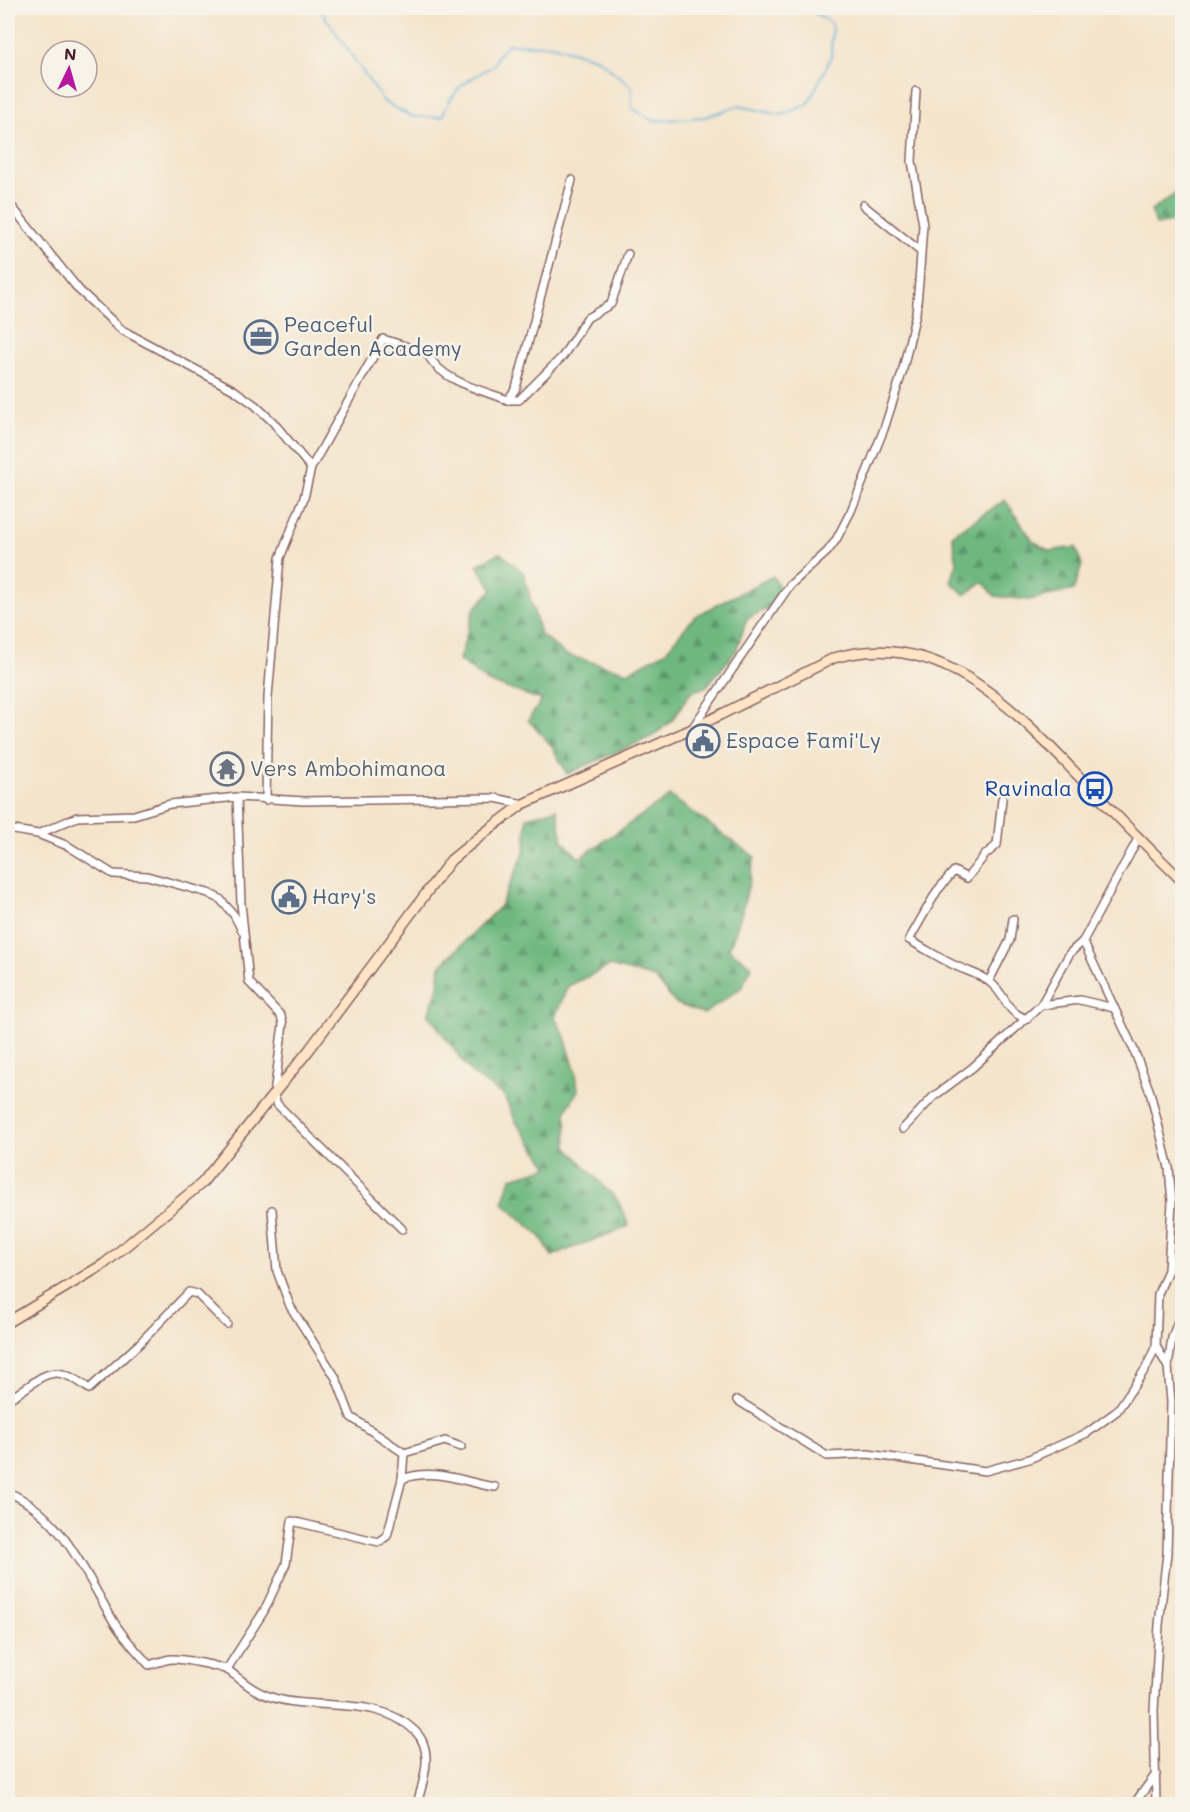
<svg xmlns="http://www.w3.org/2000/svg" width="1190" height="1812" font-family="Mali,sans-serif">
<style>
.forest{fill:url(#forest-firs);stroke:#5c6c56;stroke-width:1.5}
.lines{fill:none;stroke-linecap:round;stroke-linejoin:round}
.stream{stroke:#5dadd8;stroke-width:2}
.street-casing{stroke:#866463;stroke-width:10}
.secondary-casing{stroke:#866463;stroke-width:12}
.street{stroke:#fff;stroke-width:7}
.secondary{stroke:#ffe4c6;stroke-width:9}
.labels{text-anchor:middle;stroke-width:5;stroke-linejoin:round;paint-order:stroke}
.service-label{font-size:21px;fill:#4e5e75;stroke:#f7f3e8;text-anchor:start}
.worship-label{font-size:21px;fill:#5b616d;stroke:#f7f3e8;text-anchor:start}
.transit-label{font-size:21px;fill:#164399;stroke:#f7f3e8;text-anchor:end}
</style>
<defs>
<pattern id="forest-firs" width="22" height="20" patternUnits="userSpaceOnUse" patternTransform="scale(1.5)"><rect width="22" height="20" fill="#6eb880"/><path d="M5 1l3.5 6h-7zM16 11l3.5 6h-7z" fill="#5c9569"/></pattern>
</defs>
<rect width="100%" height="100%" fill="#f7f3e8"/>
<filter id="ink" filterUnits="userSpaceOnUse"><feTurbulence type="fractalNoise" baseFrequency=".0167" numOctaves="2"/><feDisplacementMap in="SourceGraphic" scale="12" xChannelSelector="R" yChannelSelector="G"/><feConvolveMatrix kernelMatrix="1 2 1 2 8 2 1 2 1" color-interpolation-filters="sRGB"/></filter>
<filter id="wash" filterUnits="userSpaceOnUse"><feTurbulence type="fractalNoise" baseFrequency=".008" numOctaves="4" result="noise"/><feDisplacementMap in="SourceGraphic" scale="24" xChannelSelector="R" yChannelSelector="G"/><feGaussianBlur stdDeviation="1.35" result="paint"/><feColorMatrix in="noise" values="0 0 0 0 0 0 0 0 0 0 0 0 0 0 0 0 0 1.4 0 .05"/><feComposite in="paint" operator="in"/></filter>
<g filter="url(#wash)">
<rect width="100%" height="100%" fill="#f4e4cb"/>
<g class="forest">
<path d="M1182 189V220L1156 225 1151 211Z"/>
<path d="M1005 500 1033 541 1049 551 1076 547 1082 565 1074 590 1029 600 995 596 983 582 965 595 951 582 957 563 952 535Z"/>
<path d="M500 553 523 572 540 634 566 655 628 672 665 652 695 616 773 576 780 589 769 608 747 618 736 651 706 687 691 692 672 720 653 736 567 774 552 746 528 720 542 700 488 682 459 660 474 609 493 589 477 565Z"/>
<path d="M670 796 755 857 742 912 729 949 752 966 742 987 704 1014 675 1003 655 978 610 966 568 986 555 1017 565 1037 576 1073 578 1090 566 1111 567 1147 618 1201 629 1226 552 1256 541 1237 503 1203 511 1178 549 1167 516 1122 504 1096 472 1074 428 1014 438 989 440 966 500 906 525 851 527 817 557 809 563 841 579 858Z"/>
</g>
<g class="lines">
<path class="stream" d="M319 8 384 102 413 117H442C455 85 465 82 494 65L497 56 508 44 552 45 598 59 632 87V108L653 121 705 117 738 106 782 115 808 104 831 58 832 24 808 8"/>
</g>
</g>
<g filter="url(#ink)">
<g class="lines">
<defs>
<g id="street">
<path d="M8 202 79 290 122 330 234 390 255 405 273 422 311 468"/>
<path d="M863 205 920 251"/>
<path d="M508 400 516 388 572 180"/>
<path d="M693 727 790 585 827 552 836 540 851 511 884 429 902 373 916 313 919 282 923 225 912 161 916 91"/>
<path d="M237 797 241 903 249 982 281 1016 283 1024 274 1095 277 1104 402 1229"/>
<path d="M1002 799 997 845 985 855 967 878 954 871 937 891 909 940C924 948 939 958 954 965 966 971 983 975 992 984 1008 998 1004 1011 1027 1019"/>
<path d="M266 800 268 697 280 558 304 498 311 468 383 339 427 353C440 381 481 390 508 400H519L563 356 587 318 611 304 628 254"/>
<path d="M8 829 38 834 77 817 134 815 170 804 237 797 304 801 495 798 523 804"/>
<path d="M38 834 68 846 113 874 147 876 208 893 220 899 234 915 243 932"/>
<path d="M1139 837 1083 941 1134 1050 1150 1092 1169 1168 1172 1202 1168 1270 1158 1294 1156 1346 1168 1367"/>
<path d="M989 981 1010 940 1013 919"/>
<path d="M1041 1005 1080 1000 1114 1008"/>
<path d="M903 1129 933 1097 972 1068 1041 1005 1070 953 1083 941"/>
<path d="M272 1210 277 1271 290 1306 336 1378 351 1417 404 1453"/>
<path d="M8 1399C42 1382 47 1356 89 1389L139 1344 189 1292 197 1294 227 1324"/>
<path d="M737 1400 827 1456 868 1454 985 1471 1029 1459 1087 1433 1117 1411 1146 1368 1156 1346"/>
<path d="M402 1479 404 1453 445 1441 461 1447"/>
<path d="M8 1492C64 1517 84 1572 114 1622 123 1637 137 1651 149 1665 156 1663 164 1660 171 1659 180 1658 221 1666 229 1671 243 1681 254 1692 271 1697 317 1712 377 1694 415 1731 435 1750 423 1782 417 1804"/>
<path d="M227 1669 264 1611 286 1564 292 1521 379 1542 387 1536 402 1479C434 1467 463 1482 495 1487"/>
<path d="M1134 1804 1156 1774"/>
<path d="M1156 1804 1154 1710 1159 1625 1167 1553 1171 1402 1168 1367 1172 1338 1182 1310"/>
</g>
<path id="secondary" d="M8 1322 104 1264 202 1183 309 1050 451 860 488 830 523 804 692 729 834 658C947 624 1025 722 1095 793 1123 823 1153 852 1182 881"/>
</defs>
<use href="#street" class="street-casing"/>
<use href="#secondary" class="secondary-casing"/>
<use href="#street" class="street"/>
<use href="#secondary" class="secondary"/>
</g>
</g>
<defs>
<symbol id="office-ring" viewBox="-11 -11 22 22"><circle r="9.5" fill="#f7f3e8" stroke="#5c6f8a" stroke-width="1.5"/><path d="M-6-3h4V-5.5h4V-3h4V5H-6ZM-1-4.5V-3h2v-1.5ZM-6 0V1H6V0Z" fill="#5c6f8a"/></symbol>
<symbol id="civic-ring" viewBox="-11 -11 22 22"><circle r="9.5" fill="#f7f3e8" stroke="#5c6f8a" stroke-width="1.5"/><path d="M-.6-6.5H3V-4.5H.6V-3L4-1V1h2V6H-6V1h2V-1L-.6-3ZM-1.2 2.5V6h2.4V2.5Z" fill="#5c6f8a"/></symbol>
<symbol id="temple-ring" viewBox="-11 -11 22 22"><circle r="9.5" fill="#f7f3e8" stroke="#6b7280" stroke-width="1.5"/><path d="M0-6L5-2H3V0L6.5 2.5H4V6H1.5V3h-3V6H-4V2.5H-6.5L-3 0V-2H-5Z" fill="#6b7280"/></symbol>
<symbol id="bus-ring" viewBox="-11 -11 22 22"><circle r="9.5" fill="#f7f3e8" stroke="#1a4fb4" stroke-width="1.5"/><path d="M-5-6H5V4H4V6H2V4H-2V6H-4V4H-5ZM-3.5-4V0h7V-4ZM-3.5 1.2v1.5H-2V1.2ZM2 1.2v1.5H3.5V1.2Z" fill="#1a4fb4"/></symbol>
</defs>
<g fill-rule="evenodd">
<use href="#office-ring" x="242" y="318" width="38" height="38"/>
<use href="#civic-ring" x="684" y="722" width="38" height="38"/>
<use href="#temple-ring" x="208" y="750" width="38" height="38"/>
<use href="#bus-ring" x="1076" y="770" width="38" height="38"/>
<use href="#civic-ring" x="270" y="878" width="38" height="38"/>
</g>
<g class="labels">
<g class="service-label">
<text x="284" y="332">Peaceful<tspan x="284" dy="24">Garden Academy</tspan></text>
<text x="726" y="748">Espace Fami'Ly</text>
<text x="312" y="904">Hary's</text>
</g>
<g class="worship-label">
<text x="250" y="776">Vers Ambohimanoa</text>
</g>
<g class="transit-label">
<text x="1072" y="796">Ravinala</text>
</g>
</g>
<rect width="1190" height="1812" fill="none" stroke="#f7f3e8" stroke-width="30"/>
<g transform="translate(69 69) rotate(5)"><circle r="28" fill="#f7f3e8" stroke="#b29e9c" stroke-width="1.5"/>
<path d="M0-4.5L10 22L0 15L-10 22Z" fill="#b5179e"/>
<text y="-9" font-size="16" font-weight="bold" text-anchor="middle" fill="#4a1f2b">N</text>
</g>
</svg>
